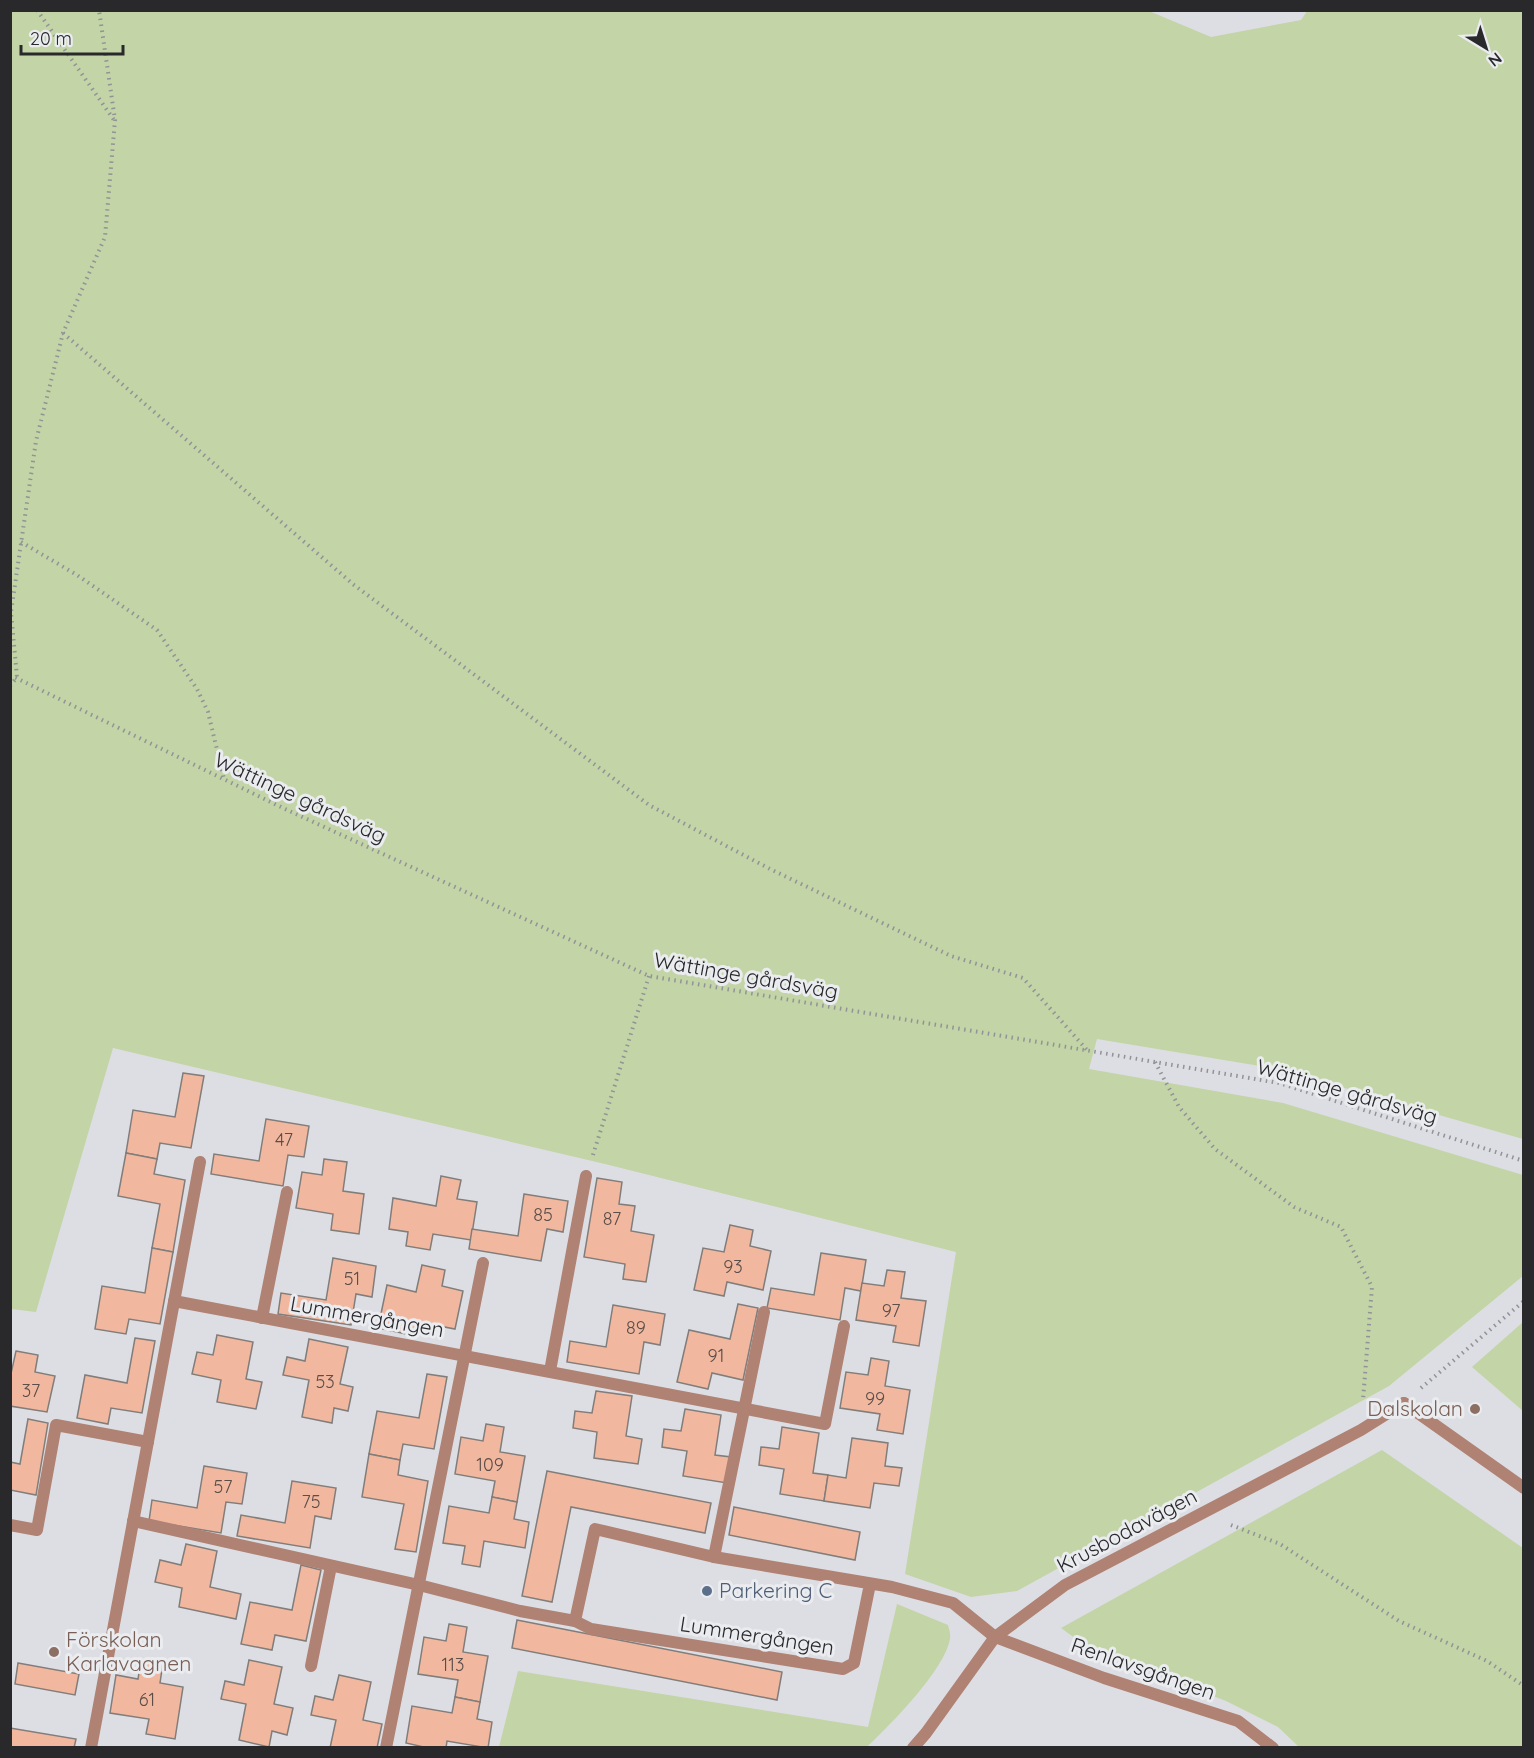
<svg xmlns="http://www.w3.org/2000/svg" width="1534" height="1758" font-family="Quicksand,sans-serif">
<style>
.green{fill:#c3d4a7}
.building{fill:#f1b89f;stroke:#817d7b;stroke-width:1.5}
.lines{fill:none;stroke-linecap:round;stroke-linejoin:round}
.path{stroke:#929396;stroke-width:4;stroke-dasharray:1.5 4.5;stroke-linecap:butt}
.service{stroke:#af8274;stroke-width:12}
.minor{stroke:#af8274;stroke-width:12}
.education-dot{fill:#8d6e63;stroke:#eaecf0;stroke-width:2}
.service-dot{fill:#5c6f8a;stroke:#eaecf0;stroke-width:2}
.labels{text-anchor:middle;stroke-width:6;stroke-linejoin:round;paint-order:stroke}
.number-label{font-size:18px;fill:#5b4d48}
.street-label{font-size:21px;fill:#29292b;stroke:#eaecf0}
.education-label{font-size:21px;fill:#785e54;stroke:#eaecf0;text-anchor:end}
.service-label{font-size:21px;fill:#4e5e75;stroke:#eaecf0;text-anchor:start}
</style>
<rect width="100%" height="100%" fill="#dddee3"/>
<g class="green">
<path d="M1149 11 1211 37 1301 20 1307 11H1523V1139L1278 1069 1097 1039 1089 1069 1283 1103 1523 1175V1276L1389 1386 1017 1591 971 1597 905 1574 956 1252 605 1164 113 1048 36 1312 11 1309V11Z"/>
<path d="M1523 1322V1411L1472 1367Z"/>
<path d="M1382 1450 1523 1548V1747H1299L1278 1727 1226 1701 1090 1649 1061 1628Z"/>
<path d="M897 1604 948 1625C949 1629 951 1635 950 1639 944 1671 890 1725 867 1747H499L518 1671 868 1727Z"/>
</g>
<g class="building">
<path d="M183 1073 204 1076 191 1148 160 1143 157 1159 126 1153 133 1110 175 1117Z"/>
<path d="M266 1119 309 1126 304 1157 288 1155 283 1186 211 1174 214 1154 259 1161Z"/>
<path d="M126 1153 157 1159 154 1174 185 1180 173 1252 152 1248 160 1204 118 1196Z"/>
<path d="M324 1159 347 1162 343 1191 364 1194 359 1234 331 1230 333 1214 296 1208 302 1172 322 1175Z"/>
<path d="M441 1176 461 1180 457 1199 477 1202 471 1240 433 1234 430 1250 406 1246 408 1232 389 1229 393 1198 436 1206Z"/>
<path d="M597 1178 622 1182 619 1204 635 1206 631 1231 654 1235 646 1282 623 1279 625 1264 584 1257Z"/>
<path d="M524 1194 568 1201 563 1232 547 1229 541 1261 469 1249 472 1229 518 1236Z"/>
<path d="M730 1225 753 1230 750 1246 771 1251 763 1290 727 1282 724 1296 694 1290 703 1248 724 1252Z"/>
<path d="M152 1248 173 1252 160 1324 129 1319 126 1334 95 1329 102 1286 145 1293Z"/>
<path d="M821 1253 866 1260 861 1291 845 1288 840 1320 767 1308 771 1288 814 1295Z"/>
<path d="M333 1258 376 1266 372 1297 356 1294 351 1325 278 1314 281 1293 326 1300Z"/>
<path d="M422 1265 445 1270 442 1286 463 1291 455 1329 419 1322 416 1336 378 1328 387 1285 416 1292Z"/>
<path d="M887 1270 905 1272 901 1298 926 1301 919 1346 893 1342 896 1326 856 1320 862 1283 884 1286Z"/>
<path d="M738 1304 758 1308 743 1380 712 1373 708 1389 677 1382 689 1330 730 1339Z"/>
<path d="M613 1305 665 1314 660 1345 644 1342 639 1374 567 1362 570 1341 606 1347Z"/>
<path d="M217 1335 253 1342 246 1379 262 1382 256 1409 217 1402 221 1380 192 1374 197 1352 213 1355Z"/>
<path d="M135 1338 155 1341 142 1413 111 1408 108 1424 77 1418 85 1375 127 1383Z"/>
<path d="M309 1339 348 1347 340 1384 353 1387 348 1411 334 1408 332 1423 302 1417 309 1380 283 1375 287 1357 305 1361Z"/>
<path d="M16 1351 38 1355 35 1372 55 1376 47 1412 10 1406V1378Z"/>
<path d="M871 1358 889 1361 885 1386 910 1390 903 1434 877 1430 880 1414 840 1408 846 1372 868 1375Z"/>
<path d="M427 1374 447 1377 434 1449 403 1444 400 1460 369 1454 377 1411 419 1418Z"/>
<path d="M596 1391 632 1396 626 1436 642 1439 638 1464 594 1458 597 1432 573 1428 575 1411 592 1413Z"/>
<path d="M685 1409 721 1415 715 1455 731 1457 727 1483 683 1476 687 1451 662 1447 664 1429 681 1431Z"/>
<path d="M28 1419 48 1423 36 1495 10 1490V1462L20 1464Z"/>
<path d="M486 1424 504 1427 500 1452 525 1456 517 1502 492 1497 495 1481 455 1474 461 1437 483 1441Z"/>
<path d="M782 1427 819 1433 813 1473 828 1475 824 1501 780 1494 784 1469 759 1465 761 1447 779 1449Z"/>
<path d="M852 1438 888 1443 885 1466 902 1468 899 1486 874 1483 870 1508 824 1501 828 1475 846 1478Z"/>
<path d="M369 1454 400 1460 398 1475 428 1481 416 1552 395 1549 404 1504 362 1497Z"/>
<path d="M204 1466 247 1473 242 1504 226 1502 221 1533 149 1521 152 1500 197 1508Z"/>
<path d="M547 1471 711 1503 705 1533 571 1507 552 1602 522 1596Z"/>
<path d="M292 1481 336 1488 331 1519 315 1516 310 1548 237 1536 241 1515 285 1523Z"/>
<path d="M492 1497 517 1502 514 1519 529 1522 525 1548 484 1541 480 1567 462 1564 465 1546 443 1543 449 1506 489 1513Z"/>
<path d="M734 1507 860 1532 855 1560 729 1535Z"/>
<path d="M186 1544 217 1551 210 1587 241 1594 236 1619 179 1607 182 1588 155 1582 160 1560 181 1565Z"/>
<path d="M301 1565 321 1570 306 1641 275 1635 272 1650 241 1644 250 1602 292 1610Z"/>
<path d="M517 1620 782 1672 777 1700 512 1648Z"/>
<path d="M449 1624 467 1627 463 1652 488 1656 480 1702 455 1697 458 1680 418 1674 424 1637 446 1641Z"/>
<path d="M141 1660 163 1663 160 1683 183 1687 175 1739 146 1734 149 1719 110 1713 116 1675 138 1679Z"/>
<path d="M249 1660 282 1667 274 1704 293 1708 287 1735 272 1731 269 1747 239 1740 246 1704 221 1699 225 1681 244 1685Z"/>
<path d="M18 1663 79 1674 75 1695 15 1684Z"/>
<path d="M339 1675 371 1682 363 1720 382 1724 377 1748H330L336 1720 311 1715 315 1696 333 1700Z"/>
<path d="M455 1697 480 1702 477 1719 492 1722 488 1748 447 1741 446 1748H428L406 1743 412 1706 452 1713Z"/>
<path d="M10 1728 76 1739 74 1748H10Z"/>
</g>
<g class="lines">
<g class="path">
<path d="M37 10 114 120"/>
<path d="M63 333 354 585 649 805 770 869 951 956 1023 978 1087 1050"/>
<path d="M21 542 77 575 157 630 197 689 208 712 224 779"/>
<path d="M10 675 285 809 649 976 1279 1083 1524 1161"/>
<path d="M10 686 17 677 11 612 36 441 63 333 105 237 115 120 99 10"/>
<path d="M1155 1062 1179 1107 1215 1149 1294 1207 1341 1227 1372 1287 1363 1400"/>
<path d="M593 1155 649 976"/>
<path d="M1421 1388 1524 1301"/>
<path d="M1231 1525 1280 1544 1399 1621 1487 1661 1524 1686"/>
</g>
<g class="service">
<path d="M174 1301 825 1424 844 1326"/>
<path d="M262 1318 287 1192"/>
<path d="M550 1371 586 1176"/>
<path d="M1404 1403 1524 1488"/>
<path d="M133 1521 419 1585 520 1611 575 1621"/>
<path d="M10 1525 37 1530 56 1425 148 1442"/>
<path d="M714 1557 764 1312"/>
<path d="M870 1584 854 1663 843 1669 591 1629 575 1621 595 1529 714 1557 892 1587 953 1603 995 1637 1104 1678 1238 1721 1273 1748"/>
<path d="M311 1666 331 1566"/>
<path d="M91 1748 200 1162"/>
<path d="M386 1748 483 1263"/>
</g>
<path class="minor" d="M913 1748 926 1733 995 1637 1065 1585 1361 1430 1404 1403"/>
</g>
<g class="education-dot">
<circle cx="1475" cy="1409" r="6"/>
<circle cx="54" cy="1652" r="6"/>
</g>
<circle class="service-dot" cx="707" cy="1591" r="6"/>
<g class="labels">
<g class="number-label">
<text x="284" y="1146">47</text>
<text x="543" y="1221">85</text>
<text x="612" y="1225">87</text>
<text x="733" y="1273">93</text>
<text x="352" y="1285">51</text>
<text x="891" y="1317">97</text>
<text x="636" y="1334">89</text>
<text x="716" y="1362">91</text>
<text x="325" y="1388">53</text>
<text x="31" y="1397">37</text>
<text x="875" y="1405">99</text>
<text x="490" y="1471">109</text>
<text x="223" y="1493">57</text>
<text x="311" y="1508">75</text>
<text x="453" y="1671">113</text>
<text x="147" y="1706">61</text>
</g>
<g class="street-label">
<text transform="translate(300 798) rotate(25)" y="7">Wättinge gårdsväg</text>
<text transform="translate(746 976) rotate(10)" y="7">Wättinge gårdsväg</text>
<text transform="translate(1347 1092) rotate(16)" y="7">Wättinge gårdsväg</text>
<text transform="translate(367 1317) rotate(10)" y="7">Lummergången</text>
<text transform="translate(1127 1531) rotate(-28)" y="7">Krusbodavägen</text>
<text transform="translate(757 1636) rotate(9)" y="7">Lummergången</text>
<text transform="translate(1143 1669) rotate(19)" y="7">Renlavsgången</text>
</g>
<g class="education-label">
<text x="1463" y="1416">Dalskolan</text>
<text x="66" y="1647" text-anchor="start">Förskolan<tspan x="66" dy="24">Karlavagnen</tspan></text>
</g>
<g class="service-label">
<text x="719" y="1598">Parkering C</text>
</g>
</g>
<rect width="1534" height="1758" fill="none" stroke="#29292b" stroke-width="24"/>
<g transform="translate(1486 48) rotate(142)" stroke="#eaecf0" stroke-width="4.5" paint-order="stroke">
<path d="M0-4.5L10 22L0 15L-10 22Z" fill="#29292b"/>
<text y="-9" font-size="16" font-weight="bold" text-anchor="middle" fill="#29292b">N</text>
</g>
<path d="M21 45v9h102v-9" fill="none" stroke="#29292b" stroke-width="3"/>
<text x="30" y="45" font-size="18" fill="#29292b" stroke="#eaecf0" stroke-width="4.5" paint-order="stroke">20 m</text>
</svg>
